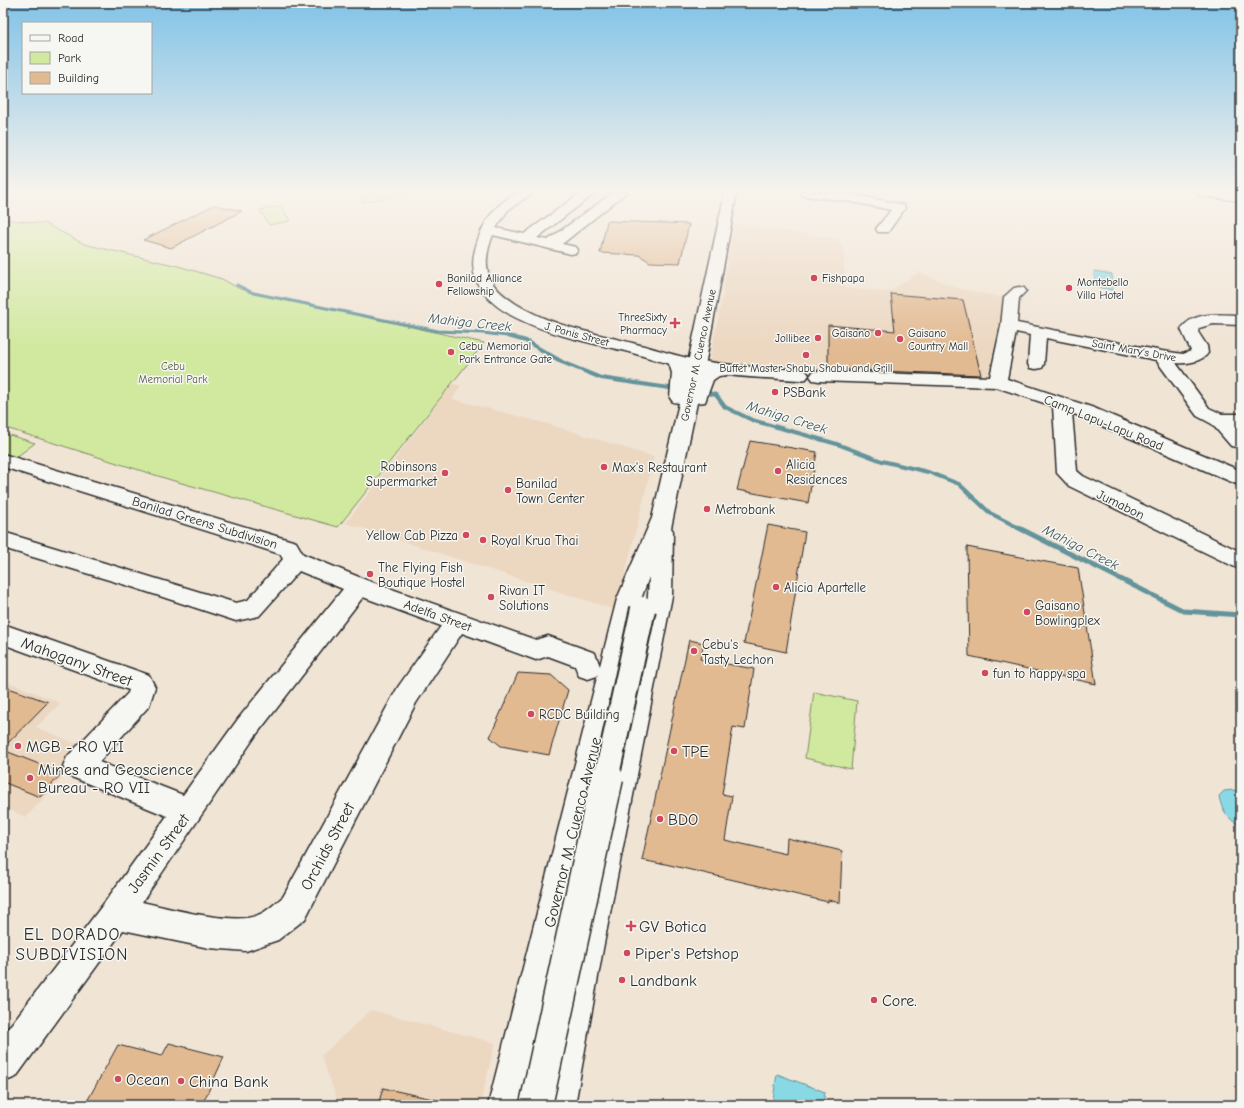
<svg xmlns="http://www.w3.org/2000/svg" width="1244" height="1108" font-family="'Comic Neue',sans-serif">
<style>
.built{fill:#ecd7c1}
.green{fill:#d1e99f;stroke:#7e8a65}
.water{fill:#89d9e5;stroke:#63939b}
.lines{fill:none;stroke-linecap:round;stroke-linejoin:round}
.stream-far2{stroke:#63939b;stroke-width:3}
.stream-far1{stroke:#63939b;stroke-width:4}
.stream{stroke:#63939b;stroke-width:5}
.building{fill:#e2ba92;stroke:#2b2b2b}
.minor-casing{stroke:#2b2b2b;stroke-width:3}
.major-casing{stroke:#2b2b2b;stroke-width:3}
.minor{fill:#f6f6f2;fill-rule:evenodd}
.major{fill:#f6f6f2;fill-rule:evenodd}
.major-bridge-far1-casing{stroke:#2b2b2b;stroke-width:28;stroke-linecap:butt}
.major-bridge-casing{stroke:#2b2b2b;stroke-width:35;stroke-linecap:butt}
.major-bridge-far1{stroke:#f6f6f2;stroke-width:24}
.major-bridge{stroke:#f6f6f2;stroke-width:32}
.poi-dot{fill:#d1495b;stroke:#f6f6f2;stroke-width:1.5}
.labels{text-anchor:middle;stroke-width:3;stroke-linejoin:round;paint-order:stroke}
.far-poi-label{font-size:11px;fill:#2b2b2b;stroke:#f6f6f2;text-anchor:start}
.far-street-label{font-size:11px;fill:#2b2b2b;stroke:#f6f6f2}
.far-park-label{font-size:11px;fill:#545a48;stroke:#f6f6f2}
.poi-label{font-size:13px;fill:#2b2b2b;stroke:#f6f6f2;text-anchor:start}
.street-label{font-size:13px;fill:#2b2b2b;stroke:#f6f6f2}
.water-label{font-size:14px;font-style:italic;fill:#42565a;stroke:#f6f6f2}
.near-street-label{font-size:16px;fill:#2b2b2b;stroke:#f6f6f2}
.near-poi-label{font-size:16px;fill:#2b2b2b;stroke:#f6f6f2;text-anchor:start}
.near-neighbourhood-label{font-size:17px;letter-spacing:1px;fill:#2b2b2b;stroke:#f6f6f2}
</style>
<rect width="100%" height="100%" fill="#f0e4d5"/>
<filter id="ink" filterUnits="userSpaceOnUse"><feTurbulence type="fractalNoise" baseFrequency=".025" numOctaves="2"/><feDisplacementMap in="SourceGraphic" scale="8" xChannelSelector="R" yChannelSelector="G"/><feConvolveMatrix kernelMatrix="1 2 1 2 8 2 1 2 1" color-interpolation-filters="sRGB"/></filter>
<g filter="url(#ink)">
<g class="built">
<path d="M735 224 840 239H837L844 250 845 288 888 292 919 272 956 288 1005 298 988 376 728 367 709 364 722 298 729 250Z"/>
<path d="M452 384 461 386 452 399 548 424 654 457 616 610 346 523Z"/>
<path d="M3 680 61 703 36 727 89 749 26 817 3 807Z"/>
<path d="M371 1010 495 1043 480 1105H337L338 1102 321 1056Z"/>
</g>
<g class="green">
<path d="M380 192H406L407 195 363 202 360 195Z"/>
<path d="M281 206 290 221 269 225 260 210Z"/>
<path d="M3 219 46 224 84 244 178 266 222 279 240 289 484 343 338 527 171 480 3 427Z"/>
<path d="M3 433 35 443 15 458 3 455Z"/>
<path d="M814 692 857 701 851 769 805 758Z"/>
</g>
<g class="water">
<path d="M1094 271 1112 274 1113 290 1095 287Z"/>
<path d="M1234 790 1241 793V826C1229 821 1221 809 1219 796L1224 791Z"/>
<path d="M777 1074 825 1092 823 1105H772Z"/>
</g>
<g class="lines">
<path class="stream-far2" d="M237 285 253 293 438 331 483 333 515 337"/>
<g class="stream-far1">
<path d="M508 336 526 341 564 363 601 378 676 389"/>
<path d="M704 392 716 395 725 407 752 420 837 444 882 461 928 472 959 484 990 513 1019 528"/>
</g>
<path class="stream" d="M1017 527 1184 611 1241 615"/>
</g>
<g class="building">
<path d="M214 205 242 211 171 248 143 240Z"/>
<path d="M607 221 689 224 680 263 650 262 639 255 600 253Z"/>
<path d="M891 294 963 300 981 375 828 369V325L895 331Z"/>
<path d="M750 441 817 452 808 503 737 490Z"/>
<path d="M768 525 805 532 786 652 744 643Z"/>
<path d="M967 547 1078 568 1096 684 969 656Z"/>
<path d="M689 640 704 643 700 659 754 669 745 729 733 727 722 794 732 796 725 840 786 854 787 838 842 851 840 903 828 900V902L661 863V864L642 860Z"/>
<path d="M518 673 551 675 568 690 549 755 501 746 490 737Z"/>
<path d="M3 686 48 702 3 748Z"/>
<path d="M3 750 62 773 40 797 3 782Z"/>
<path d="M169 1043 224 1057 202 1105H85L118 1045 162 1056Z"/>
<path d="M383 1088 437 1100V1105H378Z"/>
</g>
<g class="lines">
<defs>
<g id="minor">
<path d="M519 192H534L508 210 496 228 524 234 582 192H596L537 238 548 240 614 192H627L562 244 576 247 578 250 576 253 571 254 493 235C487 250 483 267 492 282 497 291 507 298 516 304 555 328 593 332 636 344 661 350 684 359 709 362 739 367 770 368 800 370L806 371 809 375 806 379 800 380C765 378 729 377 694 370 670 365 646 356 621 350 576 339 457 319 475 250 481 225 495 203 519 192Z"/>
<path d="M798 192 847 193 904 205 905 208 888 232H878L876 229 891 210 847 201 804 196Z"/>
<path d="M1195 192 1241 193V201L1201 196Z"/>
<path d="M1019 287 1024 288 1026 291 1019 298 1017 323 1162 351 1183 354 1191 351 1181 329C1194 310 1221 315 1241 315V325L1213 324 1199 328 1198 332 1207 346 1208 353C1202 362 1186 364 1176 363L1209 408 1222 414H1241V426H1234L1241 434V448L1231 446 1212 424 1197 416 1156 360 1046 338 1044 364 1042 368 1036 369 1030 368 1028 364 1030 335 1016 332 1007 379 1094 408 1241 471V486L1072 413 1077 471 1083 476 1241 552V570L1069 486 1057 473 1053 406 996 387 819 381 813 380 810 376 813 372 819 371 990 377 1001 326 1004 297 1014 288Z"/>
<path d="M3 454 296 542 303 554 366 580 536 640 548 636 595 653 601 669 597 676 588 679 579 676 575 666 548 656 536 660 462 633 416 703 305 919 278 940 246 951 209 948 123 930 16 1077 3 1082V1035L105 902 167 816 67 775 63 766 67 757 128 693 129 690 3 644V624L149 675 155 687 149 706 99 762 183 795 238 719 343 589 299 571 259 616 236 621 129 586 3 548V532L236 603 248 600 283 559 280 554 3 467ZM363 597 441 626 398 687 283 897C275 903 267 912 258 915 234 926 169 908 142 902L256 735Z"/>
</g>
<path id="major" d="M725 192H737L704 371C713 365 724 364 734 366L737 370 734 374 719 376 713 380 705 402 697 403 671 528 673 531 672 596 603 949 575 1105H539L571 949 648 596 649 577 641 599 524 1105H488L617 599 652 518 679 403 673 402 670 398 672 373 668 361 670 357 676 356 682 357 687 367Z"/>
</defs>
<use href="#minor" class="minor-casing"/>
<use href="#major" class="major-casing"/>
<use href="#minor" class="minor"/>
<use href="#major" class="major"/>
<defs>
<path id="major-bridge-far1" d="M606 779 643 609"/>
<path id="major-bridge" d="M536 1105 607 778"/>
</defs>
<use href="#major-bridge-far1" class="major-bridge-far1-casing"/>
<use href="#major-bridge" class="major-bridge-casing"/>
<use href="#major-bridge-far1" class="major-bridge-far1"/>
<use href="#major-bridge" class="major-bridge"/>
</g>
</g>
<linearGradient id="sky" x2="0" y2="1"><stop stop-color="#82c3e7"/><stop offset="0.55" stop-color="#f8f3ec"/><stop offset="1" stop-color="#f8f3ec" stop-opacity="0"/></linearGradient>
<rect width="1244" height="347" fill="url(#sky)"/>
<g class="poi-dot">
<circle cx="814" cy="278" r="4"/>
<circle cx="439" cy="284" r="4"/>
<circle cx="1069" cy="288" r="4"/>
<path d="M673 317h4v4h4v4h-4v4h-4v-4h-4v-4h4z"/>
<circle cx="878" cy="333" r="4"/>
<circle cx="818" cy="338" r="4"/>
<circle cx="900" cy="339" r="4"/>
<circle cx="451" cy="352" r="4"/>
<circle cx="806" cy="355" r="4"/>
<circle cx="775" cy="392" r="4"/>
<circle cx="604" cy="467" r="4"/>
<circle cx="778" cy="471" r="4"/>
<circle cx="445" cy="473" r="4"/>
<circle cx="508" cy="490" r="4"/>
<circle cx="707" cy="509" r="4"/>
<circle cx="466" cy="535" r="4"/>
<circle cx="483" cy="540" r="4"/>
<circle cx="370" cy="574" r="4"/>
<circle cx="776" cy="587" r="4"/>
<circle cx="491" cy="597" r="4"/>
<circle cx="1027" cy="612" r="4"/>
<circle cx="694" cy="651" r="4"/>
<circle cx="985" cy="673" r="4"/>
<circle cx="531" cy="714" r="4"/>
<circle cx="18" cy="746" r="4"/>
<circle cx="674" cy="751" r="4"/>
<circle cx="30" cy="778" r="4"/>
<circle cx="660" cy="819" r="4"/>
<path d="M629 920h4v4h4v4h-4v4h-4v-4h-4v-4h4z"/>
<circle cx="627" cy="953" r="4"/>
<circle cx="622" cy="980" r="4"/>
<circle cx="874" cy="1000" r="4"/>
<circle cx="118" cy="1079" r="4"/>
<circle cx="181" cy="1081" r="4"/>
</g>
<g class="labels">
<g class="far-poi-label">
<text x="447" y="282">Banilad Alliance<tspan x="447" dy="13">Fellowship</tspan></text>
<text x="822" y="282">Fishpapa</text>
<text x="1077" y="286">Montebello<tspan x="1077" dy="13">Villa Hotel</tspan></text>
<text x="667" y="321" text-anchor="end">ThreeSixty<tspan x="667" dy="13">Pharmacy</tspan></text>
<text x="870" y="337" text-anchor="end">Gaisano</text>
<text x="908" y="337">Gaisano<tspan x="908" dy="13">Country Mall</tspan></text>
<text x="810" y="342" text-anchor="end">Jollibee</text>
<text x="459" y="350">Cebu Memorial<tspan x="459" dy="13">Park Entrance Gate</tspan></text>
<text x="806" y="372" text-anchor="middle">Buffet Master Shabu Shabu and Grill</text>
</g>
<g class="far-street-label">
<text transform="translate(577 334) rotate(15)" y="4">J. Panis Street</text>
<text transform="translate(1134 350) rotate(10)" y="4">Saint Mary's Drive</text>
<text transform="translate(698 355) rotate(-78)" y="4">Governor M. Cuenco Avenue</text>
</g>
<g class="far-park-label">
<text x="173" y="370">Cebu<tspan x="173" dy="13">Memorial Park</tspan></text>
</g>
<g class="poi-label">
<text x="783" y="397">PSBank</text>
<text x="786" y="469">Alicia<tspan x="786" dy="15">Residences</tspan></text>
<text x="437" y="471" text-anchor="end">Robinsons<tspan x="437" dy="15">Supermarket</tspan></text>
<text x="612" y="472">Max's Restaurant</text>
<text x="516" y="488">Banilad<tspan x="516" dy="15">Town Center</tspan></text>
<text x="715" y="514">Metrobank</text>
<text x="458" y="540" text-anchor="end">Yellow Cab Pizza</text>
<text x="491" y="545">Royal Krua Thai</text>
<text x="378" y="572">The Flying Fish<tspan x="378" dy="15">Boutique Hostel</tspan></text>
<text x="784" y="592">Alicia Apartelle</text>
<text x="499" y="595">Rivan IT<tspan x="499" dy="15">Solutions</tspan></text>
<text x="1035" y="610">Gaisano<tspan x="1035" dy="15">Bowlingplex</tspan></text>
<text x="702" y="649">Cebu's<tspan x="702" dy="15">Tasty Lechon</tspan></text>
<text x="993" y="678">fun to happy spa</text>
<text x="539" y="719">RCDC Building</text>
</g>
<g class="street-label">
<text transform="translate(1104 422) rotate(22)" y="5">Camp Lapu-Lapu Road</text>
<text transform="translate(1121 504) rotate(26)" y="5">Jumabon</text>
<text transform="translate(205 522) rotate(17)" y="5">Banilad Greens Subdivision</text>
<text transform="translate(438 615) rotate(20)" y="5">Adelfa Street</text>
</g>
<g class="water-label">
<text transform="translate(470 322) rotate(6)" y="5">Mahiga Creek</text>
<text transform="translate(787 417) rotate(17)" y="5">Mahiga Creek</text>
<text transform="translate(1081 547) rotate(27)" y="5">Mahiga Creek</text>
</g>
<g class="near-street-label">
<text transform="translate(77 661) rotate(20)" y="6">Mahogany Street</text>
<text transform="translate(572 832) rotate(-76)" y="6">Governor M. Cuenco Avenue</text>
<text transform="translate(327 846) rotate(-62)" y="6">Orchids Street</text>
<text transform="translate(158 853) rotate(-54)" y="6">Jasmin Street</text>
</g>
<g class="near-poi-label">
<text x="26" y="752">MGB - RO VII</text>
<text x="682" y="757">TPE</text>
<text x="38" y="775">Mines and Geoscience<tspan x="38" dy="18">Bureau - RO VII</tspan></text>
<text x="668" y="825">BDO</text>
<text x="639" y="932">GV Botica</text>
<text x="635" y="959">Piper's Petshop</text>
<text x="630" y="986">Landbank</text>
<text x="882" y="1006">Core.</text>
<text x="126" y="1085">Ocean</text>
<text x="189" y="1087">China Bank</text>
</g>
<g class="near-neighbourhood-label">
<text x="72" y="940">EL DORADO<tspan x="72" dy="20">SUBDIVISION</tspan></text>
</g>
</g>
<rect width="1244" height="1108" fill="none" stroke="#f6f6f2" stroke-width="16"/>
<rect x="8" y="8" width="1228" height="1092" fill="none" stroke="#2b2b2b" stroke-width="1.5" filter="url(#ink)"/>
<rect x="22" y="22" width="130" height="72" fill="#f6f6f2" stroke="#a5a5a2"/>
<rect x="30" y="35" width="20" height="6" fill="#f6f6f2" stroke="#a5a5a2"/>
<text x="58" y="42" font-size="12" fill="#2b2b2b">Road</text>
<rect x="30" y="52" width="20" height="12" fill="#d1e99f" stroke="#a5a5a2"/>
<text x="58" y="62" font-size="12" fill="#2b2b2b">Park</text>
<rect x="30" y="72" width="20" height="12" fill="#e2ba92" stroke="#a5a5a2"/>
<text x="58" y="82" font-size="12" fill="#2b2b2b">Building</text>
</svg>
